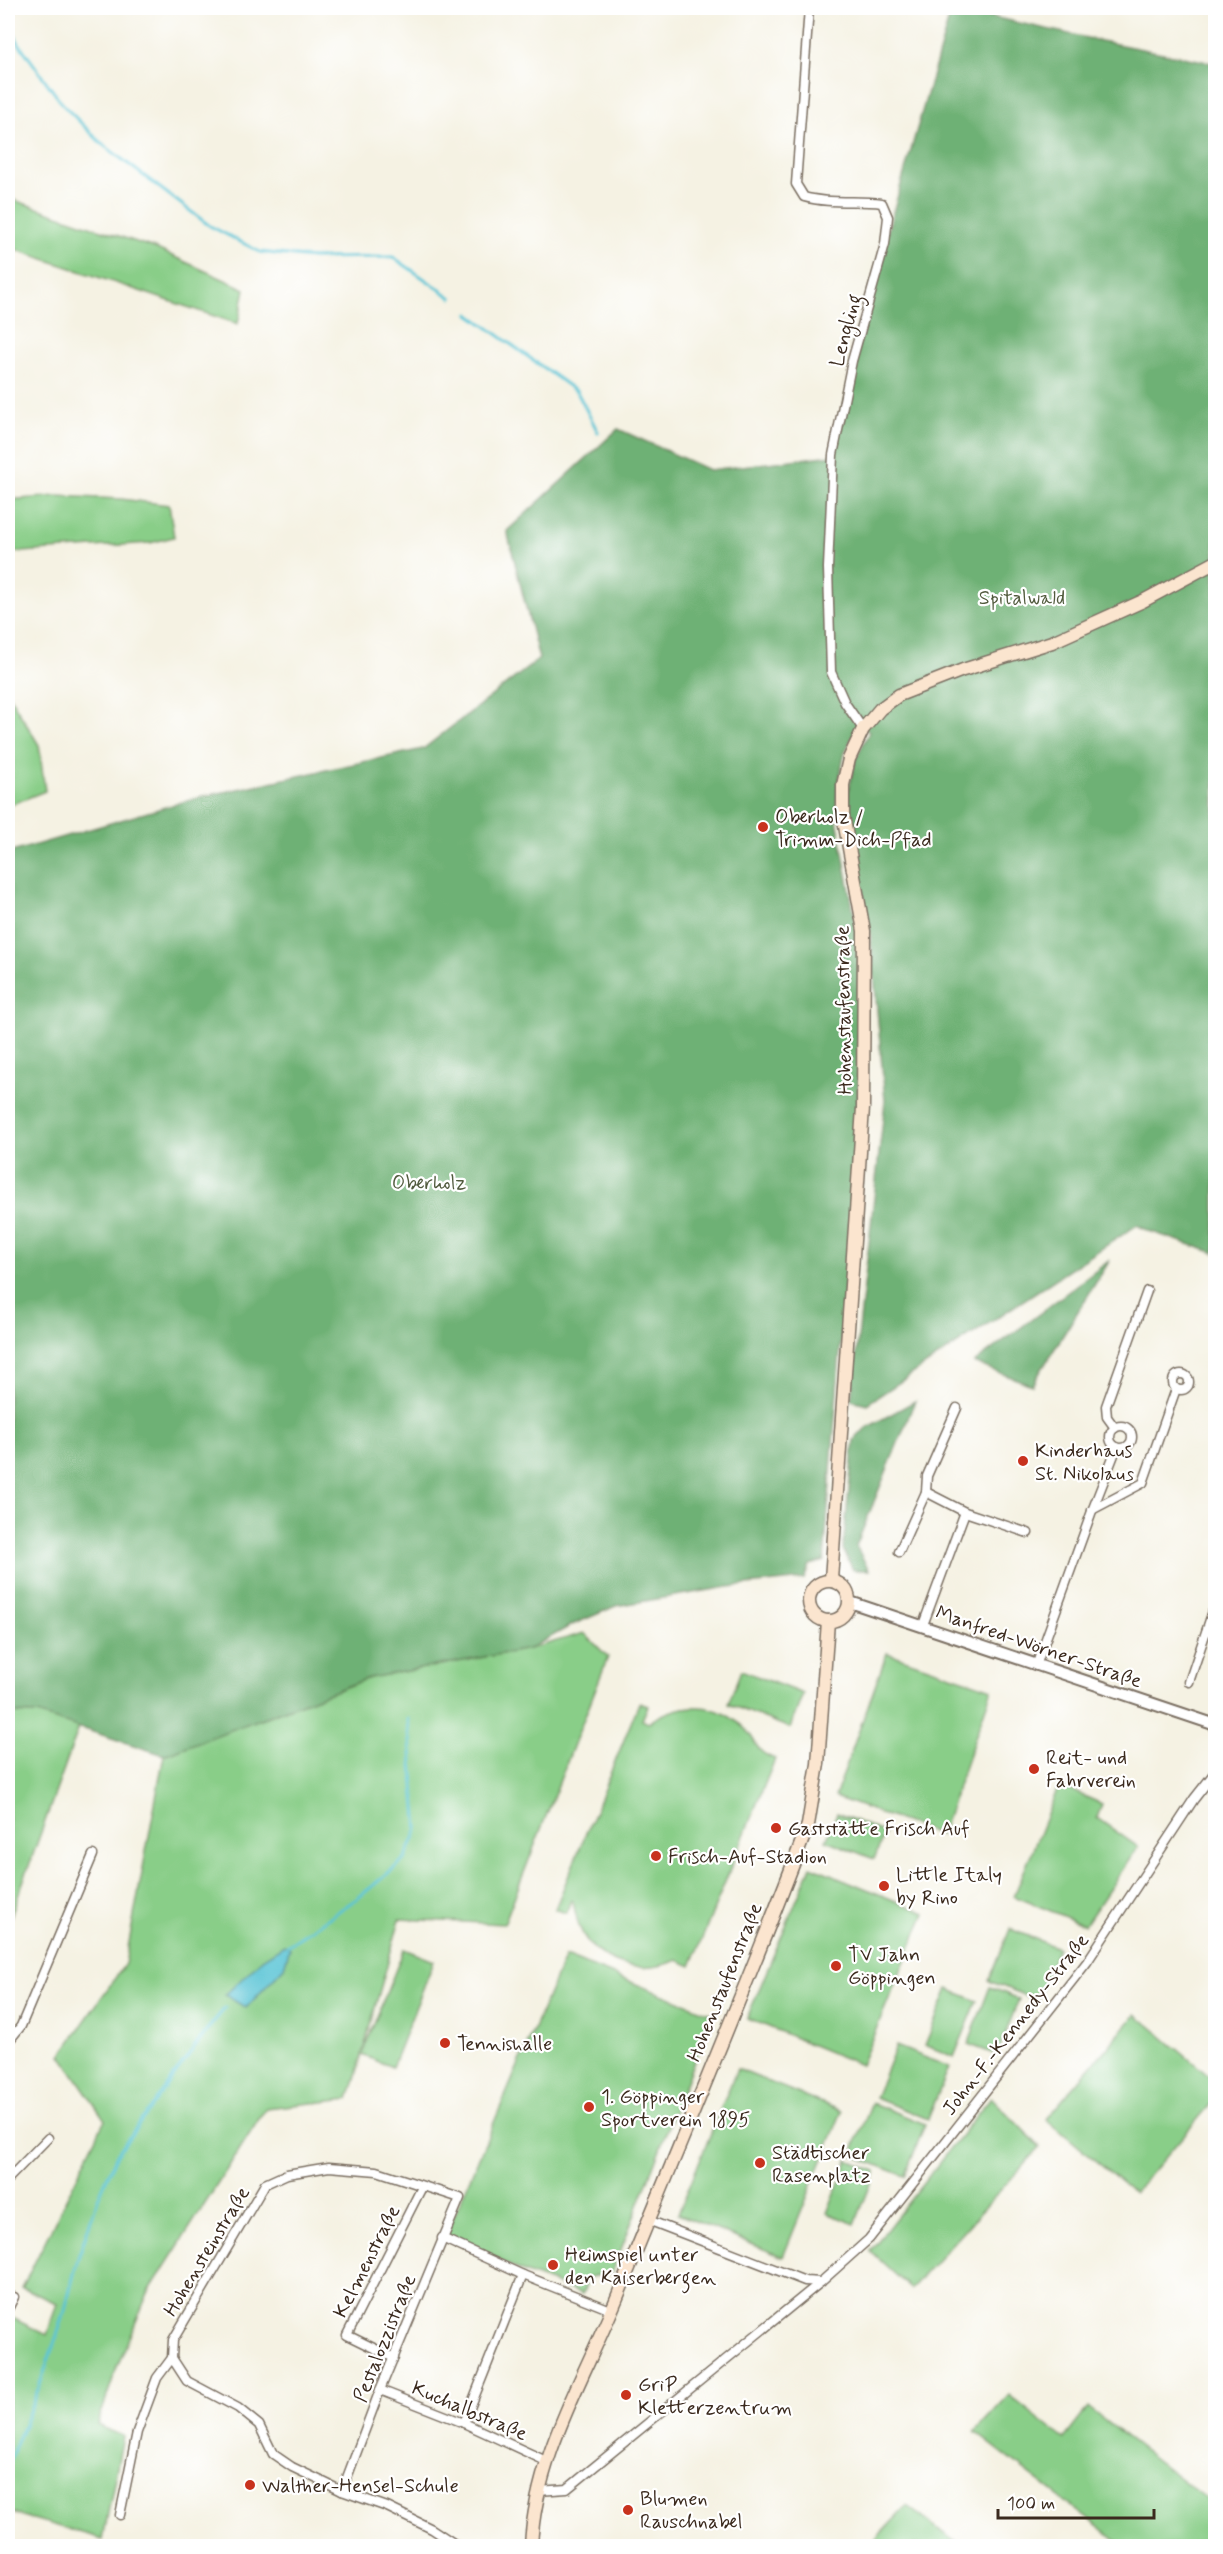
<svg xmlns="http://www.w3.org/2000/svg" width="1223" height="2554" font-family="Mynerve,sans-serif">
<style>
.green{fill:#89ce88;stroke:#627c53;stroke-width:1.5}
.forest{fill:#6eb174;stroke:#546e49;stroke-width:1.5}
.water{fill:#5bc5d6;stroke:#4b787a;stroke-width:1.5}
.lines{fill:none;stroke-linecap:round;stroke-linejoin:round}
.stream{stroke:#5bc5d6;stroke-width:3}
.minor-casing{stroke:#7c7063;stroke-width:11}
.tertiary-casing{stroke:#7c7063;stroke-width:14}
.secondary-casing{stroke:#7c7063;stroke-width:15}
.minor{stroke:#fff;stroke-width:8}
.tertiary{stroke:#fff;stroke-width:10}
.secondary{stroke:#fbe5cf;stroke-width:12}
.poi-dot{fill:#c8321e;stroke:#fff;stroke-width:2}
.labels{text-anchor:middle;stroke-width:4.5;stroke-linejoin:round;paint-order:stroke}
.street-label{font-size:20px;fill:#3b2a1e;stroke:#fff}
.park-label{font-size:20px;fill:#525b3e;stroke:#fff}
.poi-label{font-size:20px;fill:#3b2a1e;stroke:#fff;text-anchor:start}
</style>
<rect width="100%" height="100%" fill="#fff"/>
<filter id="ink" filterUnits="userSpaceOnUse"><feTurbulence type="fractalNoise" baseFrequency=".0167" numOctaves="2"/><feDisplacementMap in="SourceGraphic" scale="12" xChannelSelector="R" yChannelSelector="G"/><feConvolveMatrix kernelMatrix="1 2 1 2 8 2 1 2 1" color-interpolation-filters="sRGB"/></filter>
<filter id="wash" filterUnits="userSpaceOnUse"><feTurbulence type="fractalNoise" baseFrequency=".008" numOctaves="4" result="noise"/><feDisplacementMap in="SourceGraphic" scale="24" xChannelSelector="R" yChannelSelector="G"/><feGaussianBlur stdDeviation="1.35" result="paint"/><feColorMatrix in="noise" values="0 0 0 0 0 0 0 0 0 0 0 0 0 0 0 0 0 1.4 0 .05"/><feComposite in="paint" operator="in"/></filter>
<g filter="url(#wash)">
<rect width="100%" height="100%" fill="#f5f2e3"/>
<g class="green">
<path d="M8 198 157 249 245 289 238 324 8 247Z"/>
<path d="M57 496 121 499 169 505 174 537 150 543 8 553V500Z"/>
<path d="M8 694 39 745 45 791 8 806Z"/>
<path d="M584 1633 608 1657 504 1924 400 1919 362 2054 404 1949 434 1961 392 2067 362 2055 349 2099 266 2108 148 2293 117 2367 97 2425 123 2436 103 2539 8 2512V2316L47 2335 57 2303 22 2288 105 2120 61 2055 125 1964 164 1755 369 1678 529 1649Z"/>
<path d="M887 1653 992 1689 941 1835 835 1797Z"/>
<path d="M741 1670 803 1694 790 1728 728 1704Z"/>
<path d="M639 1703 648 1706 642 1720 648 1723C681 1701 717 1700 746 1730 760 1745 753 1750 775 1759L691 1966 677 1960C646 1975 603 1967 584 1936 578 1926 575 1913 573 1901L571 1900 566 1913 555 1909Z"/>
<path d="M8 1713 37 1714 79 1727 8 1924Z"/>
<path d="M1059 1785 1102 1804 1097 1818 1138 1847 1085 1925 1014 1896Z"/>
<path d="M837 1813 885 1833 874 1859 826 1840Z"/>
<path d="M811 1866 925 1913 861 2065 747 2018Z"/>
<path d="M1010 1929 1058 1948 1037 2000 989 1981Z"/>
<path d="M565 1956 712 2014 612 2273 590 2277 582 2294 524 2272 445 2237Z"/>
<path d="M990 1987 1019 1999 997 2055 968 2044Z"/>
<path d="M948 1989 977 2001 954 2057 925 2045Z"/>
<path d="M1136 2014 1215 2081 1216 2098 1134 2193 1046 2119Z"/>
<path d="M896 2046 949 2067 928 2119 875 2098Z"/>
<path d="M737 2069 842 2111 783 2257 678 2214Z"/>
<path d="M991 2097 1040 2147 911 2289 870 2251Z"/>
<path d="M872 2103 925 2124 905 2176 851 2155Z"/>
<path d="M848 2160 876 2171 855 2224 827 2213Z"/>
<path d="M1009 2395 1064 2439 1088 2408 1215 2505V2546H1123L975 2432Z"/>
<path d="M907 2506 961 2546H869Z"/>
</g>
<g class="forest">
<path d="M952 8 1101 41 1214 63 1215 40V1253L1149 1231 1137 1225 867 1404 851 1400 885 1101 870 929 847 813 848 791 856 759 869 732 859 724 845 752 838 782 836 814 860 947 858 1115 824 1561 810 1565 804 1579 728 1587 616 1606 572 1625 529 1649 369 1678 164 1755 37 1714 8 1713V853L196 798 423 749 539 659 507 531 618 429 709 470 833 455 869 295Z"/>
<path d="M1110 1260 1032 1385 974 1363Z"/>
<path d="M915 1401 856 1546 869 1570H853L843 1549 854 1440 866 1428Z"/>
</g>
<path class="water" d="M284 1945 290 1948 284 1967 246 2008 225 1995 262 1959Z"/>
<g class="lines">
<g class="stream">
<path d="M8 24 20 45 63 105 102 144 210 226 260 252 312 258 393 257 452 298"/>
<path d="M469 314 577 392 598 432"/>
<path d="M287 1946 358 1898 405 1859 418 1829 408 1719"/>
<path d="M8 2465 39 2387 63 2318 78 2258 99 2196 117 2154 211 2025 225 2008"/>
</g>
</g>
</g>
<g filter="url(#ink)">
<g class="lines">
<defs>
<g id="minor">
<path d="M809 8 796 184 804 197C829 204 856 200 882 203L888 217 885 244 852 361 833 455 828 568 831 672 845 703 863 729"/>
<circle cx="1181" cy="1382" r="8"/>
<circle cx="1121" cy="1437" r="11"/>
<path d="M1115 1428 1107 1417 1106 1406 1147 1291"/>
<path d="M1092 1510 1143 1483 1176 1389"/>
<path d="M965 1512 1028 1533"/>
<path d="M899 1552 926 1492 927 1476 957 1408"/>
<path d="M923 1625 965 1512 926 1492"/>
<path d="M1036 1666 1092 1511 1117 1447"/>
<path d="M1189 1682 1216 1602"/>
<path d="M8 2042 21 2026 93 1855"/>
<path d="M8 2179 48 2138"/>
<path d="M648 2220 805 2281 821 2282 869 2239 1087 1962 1194 1799 1216 1771"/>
<path d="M442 2238 523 2275 611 2310"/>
<path d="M8 2309 14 2297"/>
<path d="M172 2358 187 2381 238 2408 259 2425 273 2454 292 2467 342 2491 387 2507 432 2529 458 2546"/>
<path d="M394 2358 347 2335 422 2187"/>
<path d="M380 2390 464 2423 546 2461"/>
<path d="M464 2423 523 2275"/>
<path d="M538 2491 567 2489 821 2282"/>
<path d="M120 2515 137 2432 157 2378 172 2358 173 2340 265 2184 287 2174 329 2167 377 2171 460 2198 380 2390 342 2491"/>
</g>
<path id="tertiary" d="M850 1602 1216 1725"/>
<g id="secondary">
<path d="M831 1580 863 1108 864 931 843 815V785L849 759 863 729 880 709 899 695 963 670 1052 642 1143 601 1216 562"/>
<circle cx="829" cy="1601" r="20"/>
<path d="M531 2546C535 2458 583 2380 616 2300 680 2142 748 1985 808 1825L818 1764 828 1621"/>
</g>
</defs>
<use href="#minor" class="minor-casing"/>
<use href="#tertiary" class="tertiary-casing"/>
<use href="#secondary" class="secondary-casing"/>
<use href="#minor" class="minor"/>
<use href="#tertiary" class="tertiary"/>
<use href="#secondary" class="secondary"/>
</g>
</g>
<g class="poi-dot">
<circle cx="763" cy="827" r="6"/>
<circle cx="1023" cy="1461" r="6"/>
<circle cx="1034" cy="1769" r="6"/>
<circle cx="776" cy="1828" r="6"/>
<circle cx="656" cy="1856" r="6"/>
<circle cx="884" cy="1886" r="6"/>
<circle cx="836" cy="1966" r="6"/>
<circle cx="445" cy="2043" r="6"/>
<circle cx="589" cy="2107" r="6"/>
<circle cx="760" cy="2163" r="6"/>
<circle cx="553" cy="2265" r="6"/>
<circle cx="626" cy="2395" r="6"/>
<circle cx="250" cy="2485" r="6"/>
<circle cx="628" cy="2510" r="6"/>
</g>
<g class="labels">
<g class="street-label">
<text transform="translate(845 330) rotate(-75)" y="7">Lengling</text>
<text transform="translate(843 1010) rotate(-91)" y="7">Hohenstaufenstraße</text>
<text transform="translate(1039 1646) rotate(19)" y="7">Manfred-Wörner-Straße</text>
<text transform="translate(724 1982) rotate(-68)" y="7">Hohenstaufenstraße</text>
<text transform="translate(1015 2024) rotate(-52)" y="7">John-F.-Kennedy-Straße</text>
<text transform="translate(206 2251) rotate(-59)" y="7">Hohensteinstraße</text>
<text transform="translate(366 2261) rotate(-63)" y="7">Kelmenstraße</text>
<text transform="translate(384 2338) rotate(-68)" y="7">Pestalozzistraße</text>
<text transform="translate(470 2410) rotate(23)" y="7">Kuchalbstraße</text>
</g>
<g class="park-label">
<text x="1022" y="604">Spitalwald</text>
<text x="429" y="1189">Oberholz</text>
</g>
<g class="poi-label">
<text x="775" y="823">Oberholz /<tspan x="775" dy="23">Trimm-Dich-Pfad</tspan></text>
<text x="1035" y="1457">Kinderhaus<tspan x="1035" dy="23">St. Nikolaus</tspan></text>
<text x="1046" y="1764">Reit- und<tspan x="1046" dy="23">Fahrverein</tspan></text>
<text x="788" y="1835">Gaststätte Frisch Auf</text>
<text x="668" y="1863">Frisch-Auf-Stadion</text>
<text x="896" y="1881">Little Italy<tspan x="896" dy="23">by Rino</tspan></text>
<text x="848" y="1961">TV Jahn<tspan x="848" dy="23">Göppingen</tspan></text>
<text x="457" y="2050">Tennishalle</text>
<text x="601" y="2103">1. Göppinger<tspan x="601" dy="23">Sportverein 1895</tspan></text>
<text x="772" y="2159">Städtischer<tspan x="772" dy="23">Rasenplatz</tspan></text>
<text x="565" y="2261">Heimspiel unter<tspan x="565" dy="23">den Kaiserbergen</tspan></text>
<text x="638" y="2391">GriP<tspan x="638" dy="23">Kletterzentrum</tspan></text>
<text x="262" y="2492">Walther-Hensel-Schule</text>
<text x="640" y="2505">Blumen<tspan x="640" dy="23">Rauschnabel</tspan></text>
</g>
</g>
<rect width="1223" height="2554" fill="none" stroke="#fff" stroke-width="30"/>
<path d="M998 2509v9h156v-9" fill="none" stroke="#3b2a1e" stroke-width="3"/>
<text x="1007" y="2509" font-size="18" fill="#3b2a1e" stroke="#ffffff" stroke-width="4.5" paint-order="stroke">100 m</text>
</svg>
